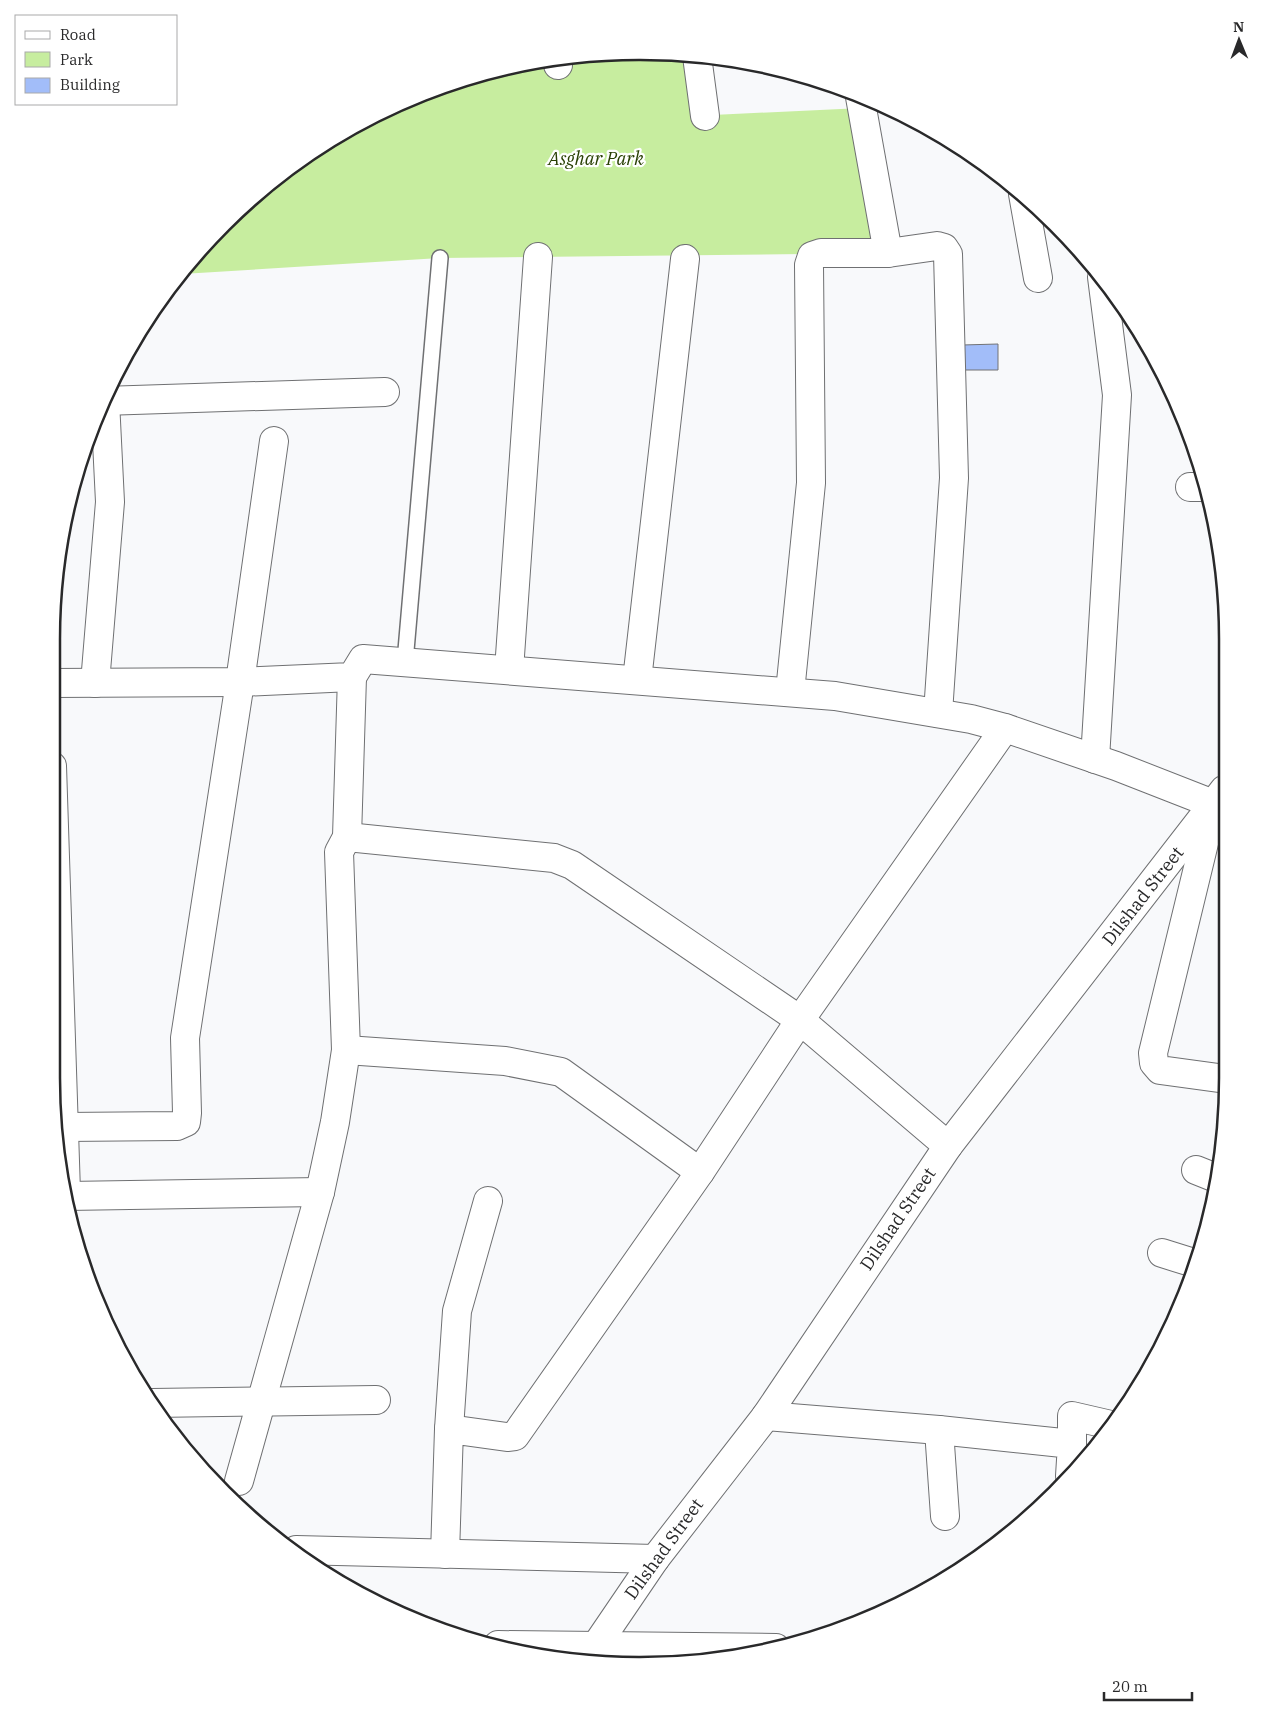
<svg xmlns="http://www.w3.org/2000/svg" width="1279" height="1717" font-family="'IBM Plex Serif',serif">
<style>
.green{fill:#c7ed9f}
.building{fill:#a2bdf9;stroke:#727375}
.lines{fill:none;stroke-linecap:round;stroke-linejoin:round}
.service-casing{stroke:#6f7072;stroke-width:18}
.minor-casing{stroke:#6f7072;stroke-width:30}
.tertiary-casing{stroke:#6f7072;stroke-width:30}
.service{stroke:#fff;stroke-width:15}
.minor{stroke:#fff;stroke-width:28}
.tertiary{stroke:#fff;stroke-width:28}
.labels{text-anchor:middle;stroke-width:4.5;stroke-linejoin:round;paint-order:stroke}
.park-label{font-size:18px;font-style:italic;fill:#283f03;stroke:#fff}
.street-label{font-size:18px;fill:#29292a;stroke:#fff}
.rim{fill:none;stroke:#29292a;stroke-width:2.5}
</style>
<rect width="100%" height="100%" fill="#f8f9fb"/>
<path class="green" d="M671 55H683L692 116 862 108 888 253 440 258 182 274 223 224 282 173 380 112 487 71Z"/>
<path class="building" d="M998 344V370H962V345Z"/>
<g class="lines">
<defs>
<path id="service" d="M405 662 440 258"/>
<g id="minor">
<path d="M697 56 705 116"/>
<path d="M557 60 558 65"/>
<path d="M1023 194 1038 278"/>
<path d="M888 253 937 246 944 248 948 254 954 478 938 713"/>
<path d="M103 401 385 392"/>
<path d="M1190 487H1202"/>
<path d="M509 670 538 257"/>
<path d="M637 680 685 259"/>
<path d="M52 683 240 682 352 677 363 659 835 696 971 719 1005 728 1116 766 1203 800 1213 806 1153 1053 1154 1063 1160 1070 1226 1079"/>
<path d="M95 683 110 502 105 401"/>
<path d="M790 692 811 483 809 265 812 256 821 253H888L860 97"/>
<path d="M1095 759 1117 395 1102 277"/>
<path d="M52 766 66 1192"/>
<path d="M347 837 554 858 572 865 800 1020 948 1146"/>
<path d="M346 1050 505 1061 561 1072 700 1172"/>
<path d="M64 1127 177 1126 186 1122 187 1113 185 1038 240 682 274 441"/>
<path d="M1196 1170 1216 1178"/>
<path d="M67 1196 320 1192"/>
<path d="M1162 1253 1194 1263"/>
<path d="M152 1403 376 1400"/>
<path d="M766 1416 939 1430 1072 1444 1070 1476"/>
<path d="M449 1429 457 1311 488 1201"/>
<path d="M939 1430 945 1516"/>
<path d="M1072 1444V1416L1111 1425"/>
<path d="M239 1481 320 1192 335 1122 346 1050 339 852 347 837 352 677"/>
<path d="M296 1550 655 1559"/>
<path d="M445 1554 449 1429 507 1437 515 1436 700 1172 800 1020 1005 728"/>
<path d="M498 1645 776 1648"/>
</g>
<path id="tertiary" d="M587 1659 655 1559 766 1416 948 1146 1224 790"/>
</defs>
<use href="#service" class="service-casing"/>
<use href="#minor" class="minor-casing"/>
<use href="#tertiary" class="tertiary-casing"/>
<use href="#service" class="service"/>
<use href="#minor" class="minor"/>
<use href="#tertiary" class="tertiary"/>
</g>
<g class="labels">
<g class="park-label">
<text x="596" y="165">Asghar Park</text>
</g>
<g class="street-label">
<text transform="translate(1143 896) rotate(-52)" y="6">Dilshad Street</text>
<text transform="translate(898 1219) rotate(-56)" y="6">Dilshad Street</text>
<text transform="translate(664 1549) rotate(-54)" y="6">Dilshad Street</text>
</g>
</g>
<path d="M0 0H1279V1717H0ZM639 60H640A579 579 0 0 1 1219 639V1078A579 579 0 0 1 640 1657H639A579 579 0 0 1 60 1078V639A579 579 0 0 1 639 60Z" fill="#fff" fill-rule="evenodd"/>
<path class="rim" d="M639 60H640A579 579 0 0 1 1219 639V1078A579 579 0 0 1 640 1657H639A579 579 0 0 1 60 1078V639A579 579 0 0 1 639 60Z"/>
<rect x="15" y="15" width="162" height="90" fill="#ffffff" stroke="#a9a9aa"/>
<rect x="25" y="31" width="25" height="8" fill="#ffffff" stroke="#a9a9aa"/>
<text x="60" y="40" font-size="15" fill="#29292a">Road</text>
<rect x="25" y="52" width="25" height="15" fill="#c7ed9f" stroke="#a9a9aa"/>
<text x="60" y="65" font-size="15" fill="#29292a">Park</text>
<rect x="25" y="78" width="25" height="15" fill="#a2bdf9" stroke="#a9a9aa"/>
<text x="60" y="90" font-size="15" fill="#29292a">Building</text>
<g transform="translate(1239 40) rotate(359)" stroke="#ffffff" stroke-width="4" paint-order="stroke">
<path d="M0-4L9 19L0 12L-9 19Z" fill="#29292a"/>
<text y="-8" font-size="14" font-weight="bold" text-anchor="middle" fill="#29292a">N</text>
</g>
<path d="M1104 1692v8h88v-8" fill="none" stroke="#29292a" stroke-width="2.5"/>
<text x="1112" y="1692" font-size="15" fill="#29292a" stroke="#ffffff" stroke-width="4" paint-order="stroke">20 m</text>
</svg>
